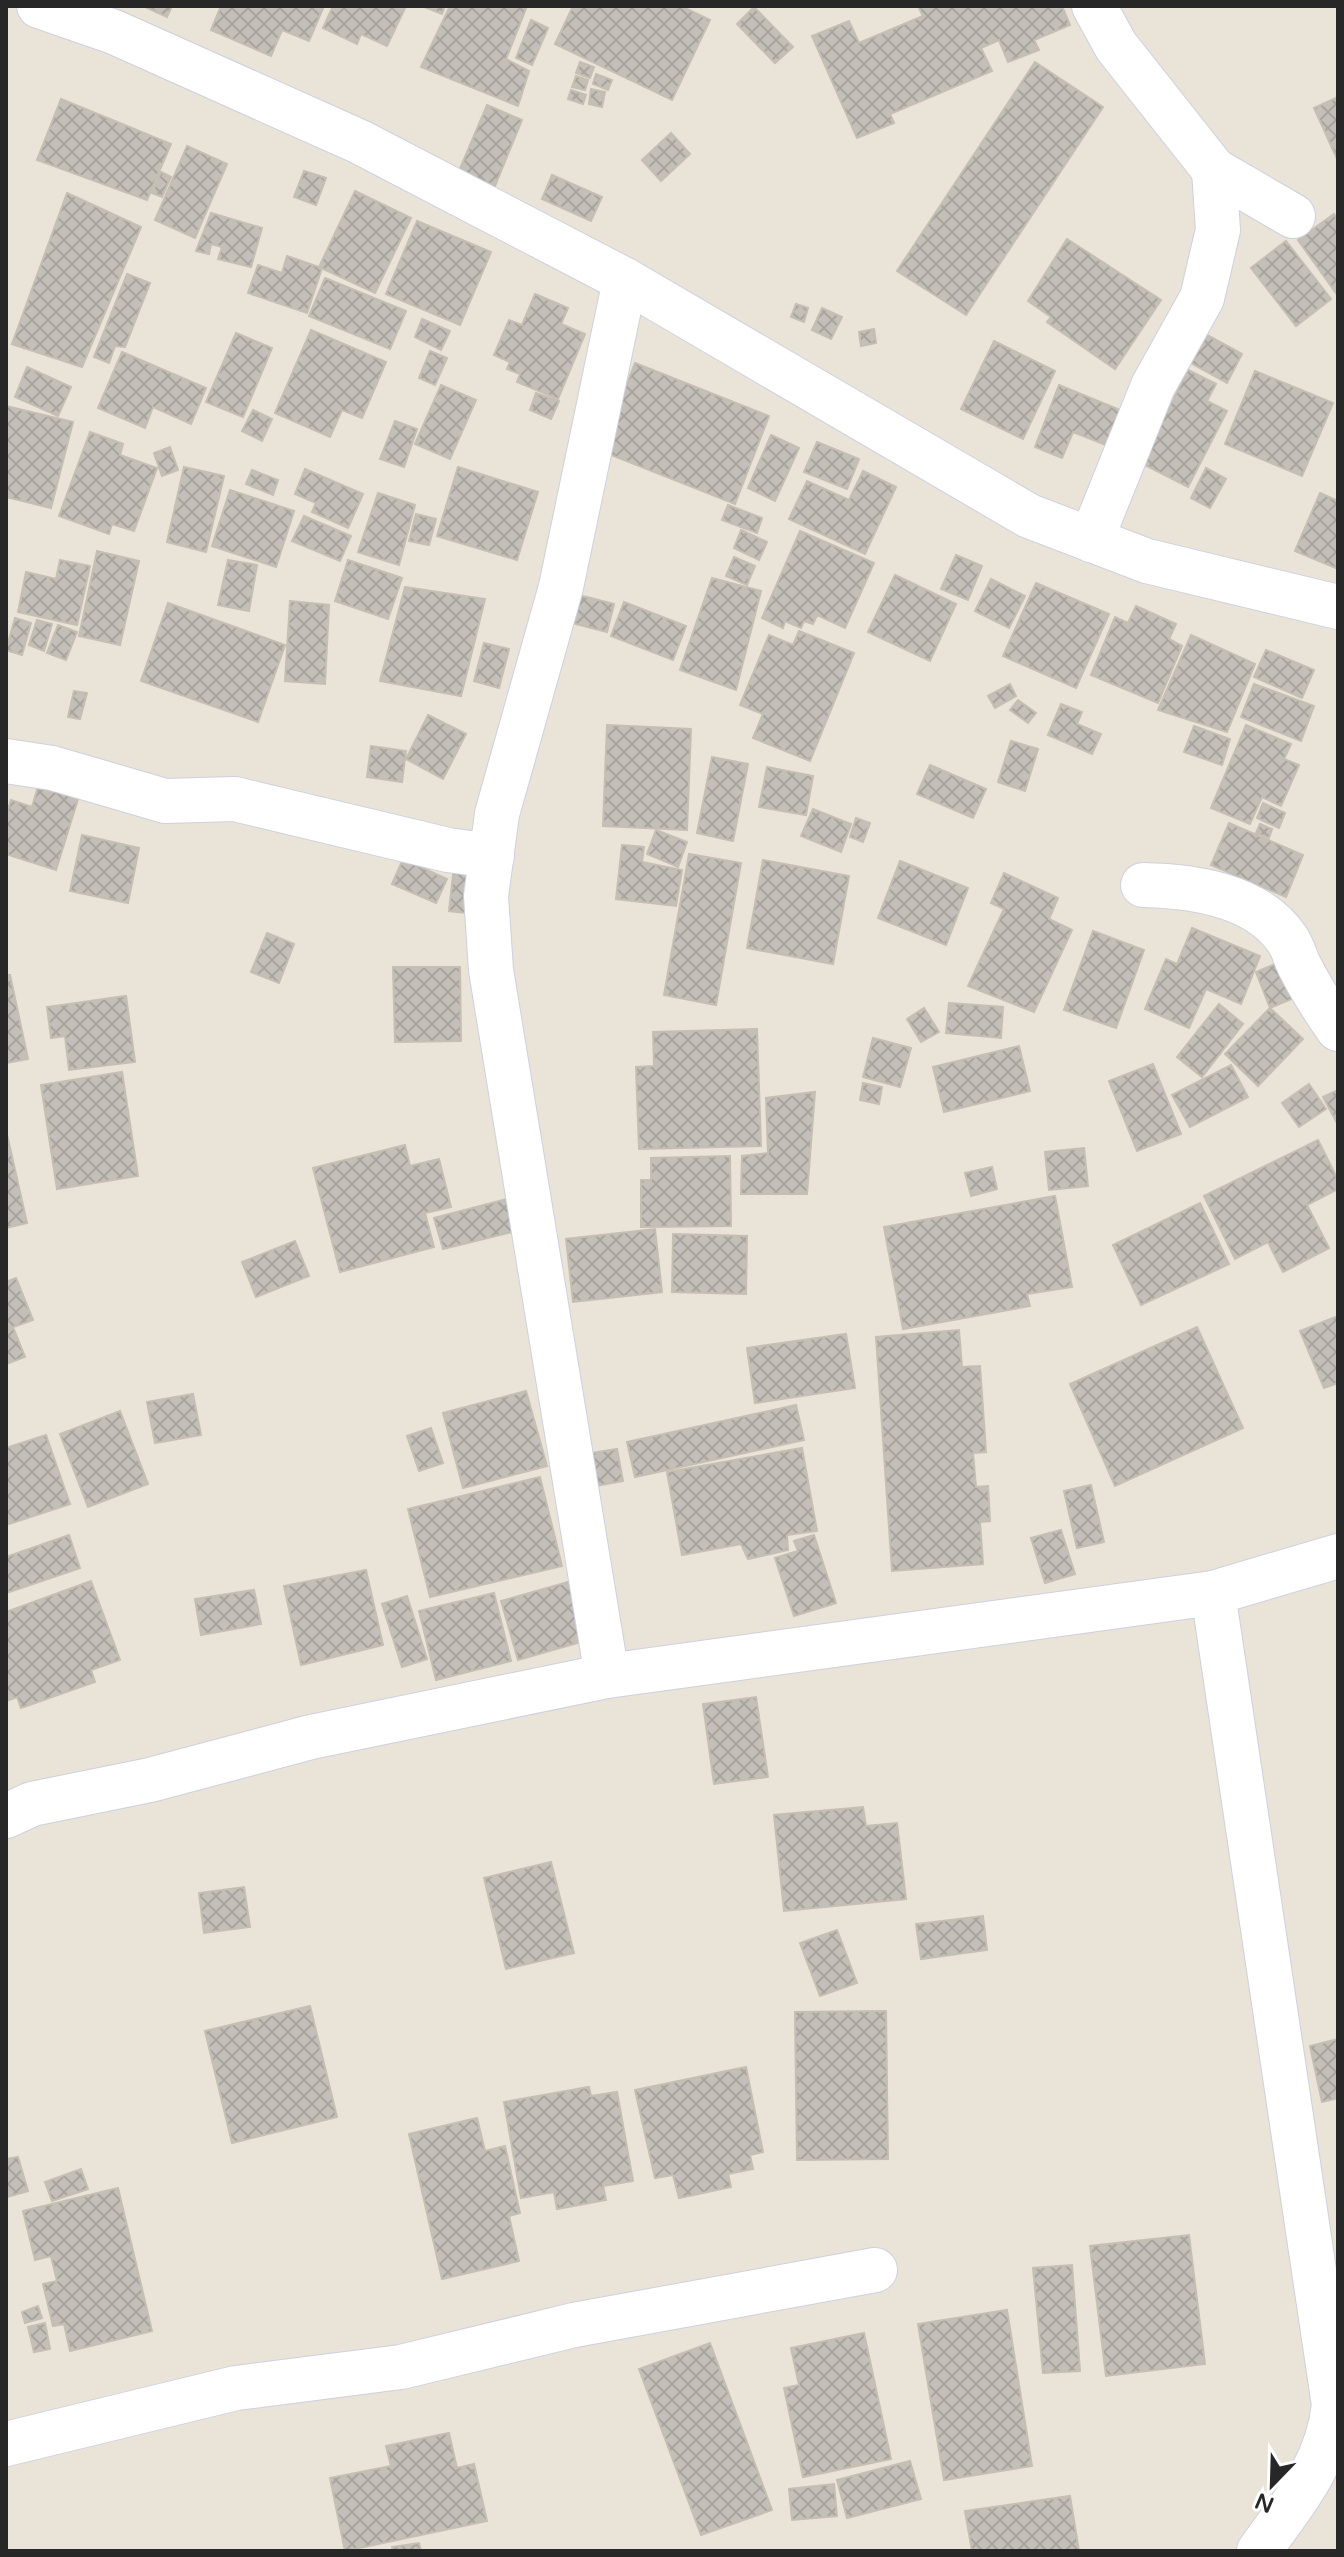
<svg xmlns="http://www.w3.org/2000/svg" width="1344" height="2557" font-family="'Varela Round',sans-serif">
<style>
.building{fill:url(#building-cross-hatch);stroke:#c4bfb2;stroke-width:2}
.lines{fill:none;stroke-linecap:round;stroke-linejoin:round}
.minor-casing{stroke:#ced0df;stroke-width:46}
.minor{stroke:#fff;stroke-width:44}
</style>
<defs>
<pattern id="building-cross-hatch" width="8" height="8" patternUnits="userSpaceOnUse" patternTransform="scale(2)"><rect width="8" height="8" fill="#c4bfb8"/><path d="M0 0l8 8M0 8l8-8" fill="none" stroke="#a8a49e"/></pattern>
</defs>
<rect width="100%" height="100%" fill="#e9e3d8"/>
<g class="building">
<path d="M143 6H172L167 17Z"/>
<path d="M221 6H324L309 41 282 30 271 56 211 30Z"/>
<path d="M333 6H406L387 46 361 34 357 44 323 28Z"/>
<path d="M422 6H445L442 14Z"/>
<path d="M450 6H527L506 59 529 71 518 106 421 67Z"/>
<path d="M573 6H681L710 20 672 100 555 44Z"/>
<path d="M918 6H1062L1070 25 1034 40 1039 50 1008 62 999 40 981 48 992 71 890 114 894 123 857 138 812 36 849 21 859 43 923 16Z"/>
<path d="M754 7 793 47 775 63 737 24Z"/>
<path d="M531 20 548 28 532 65 516 58Z"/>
<path d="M580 62 594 67 590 78 576 73Z"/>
<path d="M1035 62 1103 107 966 315 897 271Z"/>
<path d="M596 74 612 80 608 90 593 84Z"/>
<path d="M576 76 588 80 585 90 572 87Z"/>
<path d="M591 89 605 92 602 107 589 104Z"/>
<path d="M571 90 586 95 583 104 568 99Z"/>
<path d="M1338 97V161L1314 108Z"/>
<path d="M61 99 171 144 147 200 37 160Z"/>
<path d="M487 105 522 120 495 186 459 171Z"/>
<path d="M671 133 690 154 661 181 642 160Z"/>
<path d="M187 146 227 164 195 238 155 220Z"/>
<path d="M304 171 326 178 316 205 294 197Z"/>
<path d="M161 172 171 177 162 197 152 193Z"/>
<path d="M552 175 602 197 591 221 542 199Z"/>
<path d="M355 191 411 218 375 293 319 267Z"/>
<path d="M67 193 141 227 82 367 12 344Z"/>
<path d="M211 213 262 228 251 267 218 259 222 247 211 244 209 254 196 251Z"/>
<path d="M1334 214 1338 220V296L1298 240Z"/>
<path d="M417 221 491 252 460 325 386 294Z"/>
<path d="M1067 239 1161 300 1115 369 1047 322 1051 317 1028 301Z"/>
<path d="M1286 241 1331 299 1296 326 1251 268Z"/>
<path d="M287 256 322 268 307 313 248 293 258 265 282 273Z"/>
<path d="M127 274 150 283 125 347 115 346 109 363 94 357Z"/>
<path d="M325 278 406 311 390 349 309 316Z"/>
<path d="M535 294 568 308 561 324 585 334 558 399 517 382 520 374 507 369 510 362 494 355 509 320 522 325Z"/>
<path d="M796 304 808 308 804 322 791 317Z"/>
<path d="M822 308 842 317 831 339 812 330Z"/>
<path d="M422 319 450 331 441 350 415 337Z"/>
<path d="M874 329 876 343 861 346 859 332Z"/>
<path d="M311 330 386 362 362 418 342 410 330 437 275 413Z"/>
<path d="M236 333 272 348 243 417 206 402Z"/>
<path d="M1207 335 1242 354 1227 383 1191 363Z"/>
<path d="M994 341 1055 371 1023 439 961 409Z"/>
<path d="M430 351 447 358 435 385 419 378Z"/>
<path d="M122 352 206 388 191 424 153 407 145 428 98 408Z"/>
<path d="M635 363 769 416 735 504 601 451Z"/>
<path d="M27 367 71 387 58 416 15 397Z"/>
<path d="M1188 370 1216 384 1207 401 1227 411 1188 487 1141 463Z"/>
<path d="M1255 371 1333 403 1302 476 1225 444Z"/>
<path d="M441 385 476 400 450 459 415 444Z"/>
<path d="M1059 385 1125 412 1111 447 1073 432 1062 458 1035 447Z"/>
<path d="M536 393 559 401 551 419 530 410Z"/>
<path d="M6 406 73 422 51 508 6 497Z"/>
<path d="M253 410 272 419 262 441 242 431Z"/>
<path d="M395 421 417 429 404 467 380 459Z"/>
<path d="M90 432 123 444 120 455 157 468 134 531 112 524 109 534 59 516Z"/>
<path d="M771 435 799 448 775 501 748 488Z"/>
<path d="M817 442 859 459 847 489 804 472Z"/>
<path d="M170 447 178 470 162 476 154 453Z"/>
<path d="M184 467 224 476 206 552 167 542Z"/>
<path d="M458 467 538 492 517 560 437 536Z"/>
<path d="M1206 468 1226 479 1210 508 1191 498Z"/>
<path d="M305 469 363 494 348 528 312 512 316 503 295 494Z"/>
<path d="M252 470 278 480 273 495 246 484Z"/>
<path d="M863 471 896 487 865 554 789 519 807 481 849 500Z"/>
<path d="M230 490 294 511 276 567 212 546Z"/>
<path d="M378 493 415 505 399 565 358 552Z"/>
<path d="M1320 493 1338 501V569L1295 551Z"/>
<path d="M728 505 762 518 757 533 722 520Z"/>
<path d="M416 514 436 519 429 545 409 541Z"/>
<path d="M304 516 351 536 340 561 292 541Z"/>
<path d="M741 530 767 542 759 560 734 548Z"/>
<path d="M800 531 874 563 845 628 817 615 813 624 804 621 801 628 785 621 783 628 762 618Z"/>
<path d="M97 551 139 561 120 645 79 636Z"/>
<path d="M956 555 982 566 968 600 941 589Z"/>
<path d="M734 557 755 566 747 585 726 576Z"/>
<path d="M60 560 90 566 77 625 18 612 26 572 56 579Z"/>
<path d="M228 560 257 565 249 611 218 605Z"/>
<path d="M348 560 402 578 388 619 335 601Z"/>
<path d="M895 575 956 604 930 661 868 632Z"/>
<path d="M712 578 761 591 736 690 680 670Z"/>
<path d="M991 579 1025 596 1009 628 975 611Z"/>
<path d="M1036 583 1109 614 1076 688 1003 656Z"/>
<path d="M405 587 485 599 461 696 380 681Z"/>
<path d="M579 595 614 604 607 632 572 623Z"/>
<path d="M290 601 329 605 325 684 285 681Z"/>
<path d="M624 602 686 626 673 660 611 636Z"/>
<path d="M168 603 285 645 258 722 141 681Z"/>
<path d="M1136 606 1176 624 1169 639 1182 646 1158 703 1091 675 1115 617 1128 623Z"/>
<path d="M15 618 31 623 22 655 6 650Z"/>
<path d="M37 620 52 624 44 651 29 645Z"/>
<path d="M58 625 77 632 66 660 47 653Z"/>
<path d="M799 631 854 653 810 761 753 738 763 714 740 705 769 635 793 645Z"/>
<path d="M1191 635 1255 664 1227 732 1158 710Z"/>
<path d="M484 643 509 649 499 688 474 681Z"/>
<path d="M1266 650 1314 670 1302 698 1254 677Z"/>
<path d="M1010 684 1016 696 995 708 988 696Z"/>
<path d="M1254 684 1314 706 1301 741 1241 717Z"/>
<path d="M74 691 87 693 80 719 68 717Z"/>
<path d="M1018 700 1036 713 1028 723 1010 710Z"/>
<path d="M1061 704 1082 712 1077 724 1101 734 1092 754 1048 735Z"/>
<path d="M428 715 466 734 443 779 406 759Z"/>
<path d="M607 725 691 729 687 830 603 826Z"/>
<path d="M1246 725 1291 744 1284 759 1299 765 1281 806 1262 797 1250 824 1211 808Z"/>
<path d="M1194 726 1230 739 1222 765 1184 752Z"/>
<path d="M1011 741 1038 749 1025 791 998 782Z"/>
<path d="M371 746 406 751 402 782 367 777Z"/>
<path d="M712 757 748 764 733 841 697 833Z"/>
<path d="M930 765 986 789 973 818 917 794Z"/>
<path d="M767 767 813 776 806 815 759 807Z"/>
<path d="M39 783 79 796 56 870 6 854V816L11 800 32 807Z"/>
<path d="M1263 803 1285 813 1279 828 1257 818Z"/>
<path d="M813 809 851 824 841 852 801 836Z"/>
<path d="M856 818 870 823 863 842 850 837Z"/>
<path d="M1229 823 1303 855 1286 897 1211 865Z"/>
<path d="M1260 824 1272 829 1269 838 1256 833Z"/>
<path d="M656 830 687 842 678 867 647 854Z"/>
<path d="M82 835 139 848 128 903 70 891Z"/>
<path d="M622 845 644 847 642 862 682 870 676 906 616 899Z"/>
<path d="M689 854 741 863 716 1005 664 995Z"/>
<path d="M455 857 480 860 475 914 449 911Z"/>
<path d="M403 859 447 879 436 903 392 884Z"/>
<path d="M763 860 849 876 833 964 747 948Z"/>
<path d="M900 861 968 888 946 945 878 918Z"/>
<path d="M1004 873 1058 898 1049 919 1072 930 1034 1012 968 986 1004 909 991 903Z"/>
<path d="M1192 928 1260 956 1241 1004 1206 989 1189 1028 1145 1009 1166 959 1177 964Z"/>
<path d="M1093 931 1144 950 1116 1028 1064 1010Z"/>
<path d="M267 933 294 944 279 983 251 972Z"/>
<path d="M1280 962 1294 998 1270 1008 1256 972Z"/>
<path d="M393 967H460L461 1041 395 1042Z"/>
<path d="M6 975H10L28 1059 6 1063Z"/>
<path d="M126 996 135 1062 69 1070 65 1036 51 1038 47 1007Z"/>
<path d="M949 1003 1003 1007 1001 1038 946 1033Z"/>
<path d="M1219 1004 1243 1024 1202 1077 1177 1057Z"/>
<path d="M924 1008 939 1032 921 1042 907 1019Z"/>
<path d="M1270 1008 1303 1039 1258 1086 1225 1054Z"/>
<path d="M757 1029 761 1146 639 1149 636 1067 654 1066 653 1032Z"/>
<path d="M873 1038 911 1048 900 1087 863 1077Z"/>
<path d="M1019 1046 1030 1091 944 1112 933 1067Z"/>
<path d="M1153 1064 1181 1134 1137 1151 1109 1081Z"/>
<path d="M1231 1065 1248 1097 1190 1127 1172 1095Z"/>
<path d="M122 1072 138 1176 57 1189 41 1085Z"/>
<path d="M863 1083 882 1087 879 1104 860 1100Z"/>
<path d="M1309 1084 1326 1109 1299 1127 1282 1103Z"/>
<path d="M1338 1090V1125L1323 1097Z"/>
<path d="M815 1092 807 1194H741L742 1156 768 1153 766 1098Z"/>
<path d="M6 1130 27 1223 6 1228Z"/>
<path d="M1318 1140 1338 1180V1189L1307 1205 1329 1248 1283 1272 1268 1242 1235 1259 1204 1196Z"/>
<path d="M405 1145 410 1166 439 1159 451 1207 425 1213 434 1247 340 1272 313 1168Z"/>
<path d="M1084 1148 1088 1186 1049 1190 1045 1152Z"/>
<path d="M730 1156 731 1226 641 1227V1180H651V1158Z"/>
<path d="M992 1167 997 1189 971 1196 965 1173Z"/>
<path d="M1055 1196 1072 1287 1027 1294 1030 1306 903 1329 884 1227Z"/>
<path d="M507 1199 516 1231 443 1249 434 1218Z"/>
<path d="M1200 1203 1229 1264 1141 1305 1113 1245Z"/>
<path d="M655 1229 662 1292 573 1302 566 1239Z"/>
<path d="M673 1234 747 1236 746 1294 672 1292Z"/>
<path d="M295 1241 309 1276 256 1297 242 1262Z"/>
<path d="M16 1278 33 1320 13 1327 25 1357 6 1364V1282Z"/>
<path d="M1338 1316V1383L1324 1388 1300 1331Z"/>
<path d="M1197 1327 1243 1428 1115 1486 1070 1384Z"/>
<path d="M959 1330 962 1367 980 1366 986 1452 973 1453 976 1487 988 1486 990 1521 980 1522 983 1564 892 1571 876 1337Z"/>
<path d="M846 1334 855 1388 755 1403 747 1348Z"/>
<path d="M526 1391 547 1466 463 1488 443 1413Z"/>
<path d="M193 1394 201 1435 155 1443 147 1402Z"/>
<path d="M796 1405 804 1440 635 1477 627 1442Z"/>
<path d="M120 1411 148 1484 88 1507 60 1434Z"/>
<path d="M431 1428 443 1463 419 1471 407 1436Z"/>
<path d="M46 1435 70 1504 9 1524 6 1513V1448Z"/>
<path d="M802 1448 817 1531 787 1535 788 1550 748 1559 741 1544 682 1555 667 1472Z"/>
<path d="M617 1449 623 1481 590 1487 585 1454Z"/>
<path d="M540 1477 562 1566 430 1597 408 1509Z"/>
<path d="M1091 1485 1104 1542 1077 1548 1064 1491Z"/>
<path d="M1061 1530 1075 1574 1045 1583 1031 1538Z"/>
<path d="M69 1535 80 1568 6 1593V1557Z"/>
<path d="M814 1535 836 1603 794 1616 775 1558 798 1551 794 1541Z"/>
<path d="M366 1570 383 1645 301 1665 284 1586Z"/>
<path d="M91 1581 120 1660 91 1670 95 1682 21 1708 17 1697 6 1701V1612Z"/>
<path d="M568 1582 584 1641 518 1660 501 1601Z"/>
<path d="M254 1590 261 1624 201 1635 195 1599Z"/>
<path d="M494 1593 511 1661 436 1680 419 1611Z"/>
<path d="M407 1596 427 1659 402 1667 382 1604Z"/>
<path d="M756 1697 768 1777 714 1784 703 1704Z"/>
<path d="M863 1807 866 1826 897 1823 906 1899 784 1911 774 1815Z"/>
<path d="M551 1862 574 1953 506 1969 484 1878Z"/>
<path d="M244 1887 250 1927 204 1933 199 1893Z"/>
<path d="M983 1916 987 1950 921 1959 916 1924Z"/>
<path d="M837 1930 857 1983 820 1996 800 1943Z"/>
<path d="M310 2006 337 2117 232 2143 205 2031Z"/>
<path d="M886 2011 888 2159 797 2160 795 2012Z"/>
<path d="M1338 2039V2098L1322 2102 1310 2046Z"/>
<path d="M746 2067 763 2152 750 2155 753 2169 728 2174 731 2187 679 2198 673 2175 655 2178 635 2090Z"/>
<path d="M589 2087 591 2096 617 2092 633 2181 603 2186 606 2200 557 2209 554 2192 521 2198 504 2102Z"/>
<path d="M477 2118 485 2151 505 2146 520 2213 509 2216 519 2261 442 2279 409 2134Z"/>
<path d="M18 2157 28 2191 7 2197 6 2159Z"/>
<path d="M81 2169 88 2189 52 2201 45 2182Z"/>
<path d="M118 2188 152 2331 70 2351 64 2324 53 2326 43 2284 57 2281 51 2256 35 2260 23 2211Z"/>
<path d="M1189 2235 1205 2364 1106 2376 1090 2246Z"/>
<path d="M1072 2265 1080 2371 1043 2373 1033 2268Z"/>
<path d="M38 2306 42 2318 25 2323 22 2312Z"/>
<path d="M1007 2310 1032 2466 944 2480 918 2324Z"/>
<path d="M45 2323 50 2349 34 2352 28 2327Z"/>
<path d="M864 2333 891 2459 803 2477 784 2388 799 2385 791 2348Z"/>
<path d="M710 2343 772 2510 701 2535 639 2369Z"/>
<path d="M449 2433 457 2468 474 2464 487 2521 345 2551 330 2478 391 2466 386 2446Z"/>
<path d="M910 2461 921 2499 847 2518 837 2480Z"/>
<path d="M834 2484 837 2516 792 2520 789 2489Z"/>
<path d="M1070 2496 1079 2551H972L965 2511Z"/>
<path d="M419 2543 421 2551H393L392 2547Z"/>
</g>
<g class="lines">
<defs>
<g id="minor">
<path d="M39 6 114 32 360 142 625 280 1029 516 1147 561 1338 607"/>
<path d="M1094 6 1116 46 1214 170"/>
<path d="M1091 540 1153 386 1202 298 1218 230 1214 170 1293 216"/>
<path d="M6 761 52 768 165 801 235 799 448 850 492 856"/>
<path d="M1143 885C1192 886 1256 894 1287 939 1293 947 1295 958 1300 967 1311 989 1324 1009 1338 1029"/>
<path d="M1213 1593 1334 2405C1327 2466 1294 2502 1259 2551"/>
<path d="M607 1676 491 970 486 896 497 814 561 587 625 280"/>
<path d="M6 1816 32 1804 150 1780 311 1737 607 1676 1213 1593 1338 1556"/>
<path d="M6 2444 236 2388 401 2367 574 2325 875 2270"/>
</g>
</defs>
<use href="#minor" class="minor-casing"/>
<use href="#minor" class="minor"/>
</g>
<rect width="1344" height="2557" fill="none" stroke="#272727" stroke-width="16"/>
<g transform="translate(1272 2485) rotate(203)" stroke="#ffffff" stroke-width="6" paint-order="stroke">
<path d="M0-6L14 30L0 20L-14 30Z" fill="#272727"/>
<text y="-12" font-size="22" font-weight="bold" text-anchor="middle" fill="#272727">N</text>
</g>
</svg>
